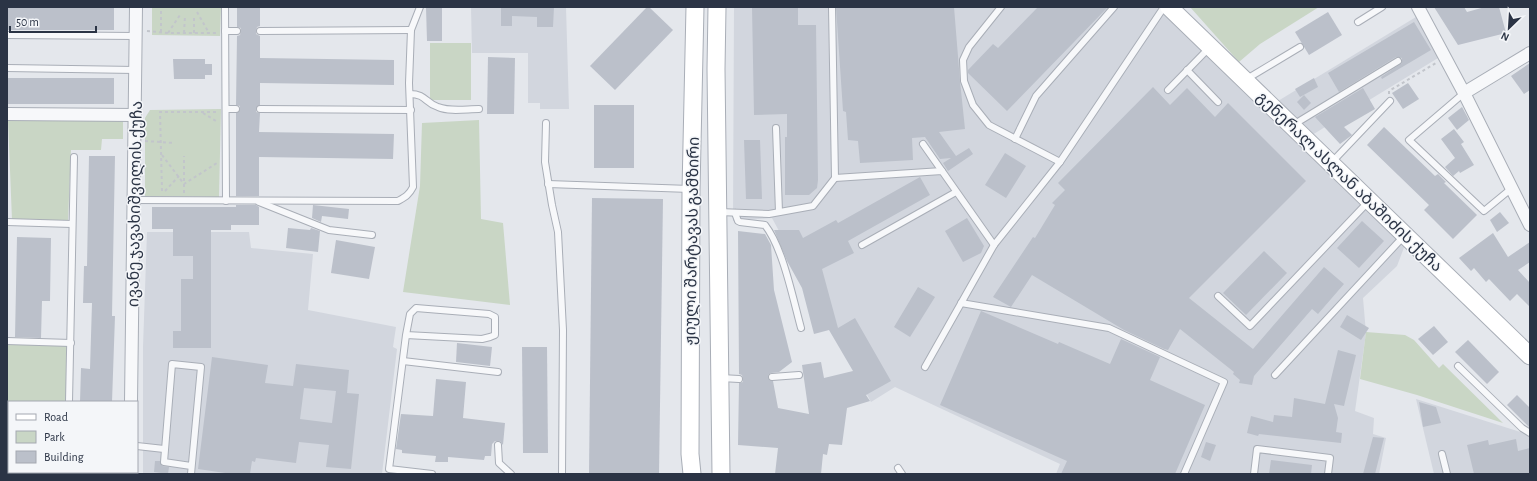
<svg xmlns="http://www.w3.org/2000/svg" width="1537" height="481" font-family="'Alegreya Sans','Noto Sans Georgian',sans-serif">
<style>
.built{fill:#d2d6de}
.green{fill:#c9d6c5}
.building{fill:#bbc0ca;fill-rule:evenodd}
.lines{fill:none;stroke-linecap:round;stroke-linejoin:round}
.lane-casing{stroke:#a9aeb7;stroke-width:8}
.street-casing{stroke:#a9aeb7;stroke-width:14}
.secondary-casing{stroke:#a9aeb7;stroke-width:19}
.path{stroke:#c2c5cb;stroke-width:2;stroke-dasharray:3 3;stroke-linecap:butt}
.lane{stroke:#f7f8fa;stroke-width:6}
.street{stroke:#f7f8fa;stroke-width:12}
.secondary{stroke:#fff;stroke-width:17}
.labels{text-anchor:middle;stroke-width:3;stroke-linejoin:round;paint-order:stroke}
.street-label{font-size:16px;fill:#2b3445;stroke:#f4f6f9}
</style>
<rect width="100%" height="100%" fill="#e4e7ec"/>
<g class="built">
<path d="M471 7H566L569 109H540V103H528V53H472Z"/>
<path d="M734 7H1157L1405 245 1397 266 1363 298 1366 333 1355 411 1374 418 1373 434 1386 438 1379 474H1056L1060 464 895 387 871 402 772 218 733 221Z"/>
<path d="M1416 17 1438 58 1312 135 1278 101Z"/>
<path d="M147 232H249L251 248 313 254 308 310 396 327 393 347 397 349 382 474H143V347Z"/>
<path d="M1416 399 1530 435V474H1434Z"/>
</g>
<g class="green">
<path d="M152 7H221L220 36 152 35Z"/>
<path d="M1190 7H1319L1260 44 1239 62Z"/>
<rect x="430" y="43" width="41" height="57"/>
<path d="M221 109 219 197 145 196V118L150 110Z"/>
<path d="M8 120 123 121V139H102L101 150H71L68 220H12Z"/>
<path d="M479 120 481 219 503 223 510 305 403 292 420 186 422 123Z"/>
<path d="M1366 332 1405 335 1414 340 1439 368 1443 364 1503 423 1417 395 1360 379Z"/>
<path d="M7 341 71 343 69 402H9V422H7Z"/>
</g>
<g class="building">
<rect x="7" y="7" width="107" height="23"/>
<path d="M237 7H260V26L257 27 256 31V34L260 36V58L394 60V85L260 83V105L256 109V112L260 113 259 132 394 134 393 159 259 157V196H236V113L240 109V106L236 105 237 36 240 35 241 31V28L237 27Z"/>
<path d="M426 7H442V41H427Z"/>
<path d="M501 7H554L553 27H537V17L512 16V26H501Z"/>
<path d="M647 7H649L673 30 615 90 590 66Z"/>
<path d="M752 7H798V25H816L818 180 817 188 809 195H785V137H787V114L754 115Z"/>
<path d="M836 7H954L960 81 965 129 939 132 956 156 969 148 973 154 948 171 943 163 951 158 940 159 925 137 912 138 913 160 860 163 858 141 848 140 846 112 843 111Z"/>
<path d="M1038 7H1108L1007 111 968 73V70L993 44 998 48Z"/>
<path d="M1434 7H1464L1467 12 1485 7H1499L1506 33 1458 45Z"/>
<path d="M1328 12 1342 35 1309 55 1295 32Z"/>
<path d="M1414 22 1431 50 1382 79 1381 77 1402 63V58L1398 57H1396L1339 92 1328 73Z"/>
<path d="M488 57 515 58 514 114H487Z"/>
<path d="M173 59H205V64H212V75H205V79H174Z"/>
<path d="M1530 63V90L1524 94 1511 76Z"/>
<rect x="7" y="78" width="107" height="26"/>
<path d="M1314 78 1318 87 1300 97 1295 89Z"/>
<path d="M1408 83 1419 99 1403 109 1392 93Z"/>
<path d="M1153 87 1170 105 1187 88 1215 117 1228 103 1306 181 1189 298 1253 349 1324 267 1344 284 1318 314 1312 309 1254 376 1252 385 1239 383 1240 380 1233 374 1234 372 1180 329 1168 350 1164 349 1124 330 1032 275 1011 307 993 297 1033 237 1035 238 1055 205 1052 203 1065 190 1058 183Z"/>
<path d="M1363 88 1375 109 1344 127 1352 135 1340 144 1315 117Z"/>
<path d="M1304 95 1311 103 1304 110 1297 102Z"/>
<rect x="594" y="105" width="40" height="63"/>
<path d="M1462 107 1469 120 1457 130 1448 118Z"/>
<path d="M1384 127 1435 176 1438 174 1446 182 1444 183 1477 215 1453 239 1424 210 1429 205 1367 145Z"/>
<path d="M1454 129 1464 142 1461 144 1474 165 1460 173 1459 171 1453 176 1445 167 1455 158 1441 139Z"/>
<path d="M744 140H760L762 199H746Z"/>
<path d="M1005 153 1026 166 1006 198 985 185Z"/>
<path d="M89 156H115L112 316H115L112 402H80L81 368 90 369 92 303H83L84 266H87Z"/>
<path d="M920 177 930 195 848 241 854 253 822 269 838 328 855 318 891 381 866 395 870 401 847 408 842 445 829 444 827 455 823 454 821 474H775L778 448 738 445 739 383 743 382V379L742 375 739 374 738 231 765 234 771 245 774 290 792 362 779 372 771 373 768 375 769 380 773 381 778 408 809 414 802 365 821 362 824 378 853 371 829 330 814 334 802 288 787 261 774 230H799L803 238 836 220 838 223Z"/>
<path d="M592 198 663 199 659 474H589Z"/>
<path d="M236 205H256L259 207V225H231V230H211V348H173V331H181V279H193V256H173V229H152V207H236Z"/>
<path d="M313 205 349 209 348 219 322 216 321 222 312 218Z"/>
<path d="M1500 212 1509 223 1497 232 1490 220Z"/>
<path d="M967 218 984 246 981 253 963 262 945 231Z"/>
<path d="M1362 221 1384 241 1359 268 1337 248Z"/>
<path d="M288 228 310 230 311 228 320 231 318 252 286 248Z"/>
<path d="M1493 233 1508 257 1530 242V262L1518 270 1530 283V307L1517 294 1510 301 1489 279 1486 282 1474 268 1471 271 1459 258Z"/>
<path d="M17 237 51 238 50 301H42L41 338 15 337Z"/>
<path d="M336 240 375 247 369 279 331 273Z"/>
<path d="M1264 251 1287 273 1246 315 1223 293Z"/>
<path d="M918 287 935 297 910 337 894 327Z"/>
<path d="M981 311 1058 344 1059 342 1110 364 1121 339 1160 357 1150 380 1205 405 1175 474H1061L1067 461 940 405Z"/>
<path d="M1347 315 1369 328 1361 340 1340 327Z"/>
<path d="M1434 326 1448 342 1433 355 1418 339Z"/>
<path d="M1468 340 1499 372 1487 384 1455 352Z"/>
<path d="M457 343 492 347 490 366 456 362Z"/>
<path d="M522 347H547L548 453H523Z"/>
<path d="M1338 350 1356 355 1344 406 1334 404 1338 418 1336 432 1342 433 1341 443 1259 434 1258 436 1247 433 1251 416 1273 422 1274 415 1292 417 1294 398 1325 404Z"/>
<path d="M212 357 268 365 265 383 293 386 296 364 349 370 347 393 359 394 351 469 326 467 329 445 299 442 296 463 256 458 255 462 252 461 250 474H232L198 469ZM304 388 336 391 332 423 300 419Z"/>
<path d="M436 379 466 382 463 418 505 423 503 445 500 441H495L492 444 491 456H485L484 460 448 457V462H435L436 456 402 453V450L396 449 401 414 433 416Z"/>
<path d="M1517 395 1530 408V428L1507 405Z"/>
<path d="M1419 402 1436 407 1441 423 1423 427Z"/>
<path d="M1373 437 1384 438 1375 474H1363Z"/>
<path d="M1516 439 1518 451 1530 448V474H1474L1467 445 1488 440 1489 445Z"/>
<path d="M1206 442 1216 445 1210 461 1201 457Z"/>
<path d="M1271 460 1312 465 1311 474H1269Z"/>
<path d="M155 461H160L162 466 169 467 168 474 154 472Z"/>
</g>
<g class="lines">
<defs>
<g id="lane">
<path d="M225 7 226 201"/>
<path d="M1001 7 969 47 963 60 964 81 973 105 989 125 1060 162"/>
<path d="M1358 22 1382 7"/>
<path d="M225 31H237"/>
<path d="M260 31 411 30"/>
<path d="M7 35 136 36"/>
<path d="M7 68 135 70"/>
<path d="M1187 70 1218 102"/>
<path d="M1245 80 1300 47"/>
<path d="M1168 90 1209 48"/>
<path d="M1464 93 1409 140 1484 211 1512 188"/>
<path d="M410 94C426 94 425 103 438 107 450 112 466 109 479 109"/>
<path d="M226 109H236"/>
<path d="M260 109 411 110"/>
<path d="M546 123 545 162 552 205 558 232 563 330 562 474"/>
<path d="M1293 125 1398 61"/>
<path d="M776 128 779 212"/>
<path d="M1015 139 1036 96 1114 7"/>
<path d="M923 144 942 171"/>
<path d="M1332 162 1390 101"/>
<path d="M835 178 942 171 994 245"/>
<path d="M548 184 690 189"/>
<path d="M134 200 398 201C405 197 409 195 413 187L409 83 411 30 420 7"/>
<path d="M259 202 329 230 372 235"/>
<path d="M719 212 769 214 813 206 835 178 832 7"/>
<path d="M735 213 738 221 740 222 765 225C783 248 793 299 801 328"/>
<path d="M7 222 72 224"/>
<path d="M862 245 956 192"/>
<path d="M1218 296 1250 326 1369 201"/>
<path d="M961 303 1109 328 1224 382 1184 474"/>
<path d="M406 335 482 339 490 337 495 335V317L489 314 416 308 410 314 406 335 389 469 432 474"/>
<path d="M7 341 71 343"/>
<path d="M403 361 498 372"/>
<path d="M1458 366 1522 428 1530 433"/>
<path d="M925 367 994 245 1060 162 1164 7"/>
<path d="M1275 375 1404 236"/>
<path d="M772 377 799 375"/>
<path d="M721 378 739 379"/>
<path d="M69 402 74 157"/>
<path d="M7 422H9"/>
<path d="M498 445 499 463 511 474"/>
<path d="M137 446 164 449"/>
<path d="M1442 454 1447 474"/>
<path d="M898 468 902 474"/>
<path d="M191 474 201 367 172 364 164 462 191 466"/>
<path d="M1254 474 1257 449 1330 458 1328 474"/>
</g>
<g id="street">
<path d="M1418 7 1464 93 1530 225"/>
<path d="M1464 93 1530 53"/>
<path d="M7 114 135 115"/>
<path d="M131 402 136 7"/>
<path d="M130 474V472"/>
</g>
<g id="secondary">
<path d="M717 7 716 69 721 474"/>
<path d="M1169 7 1530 356"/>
<path d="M692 474 690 454 691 190 695 7"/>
</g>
</defs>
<use href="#lane" class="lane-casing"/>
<use href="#street" class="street-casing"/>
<use href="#secondary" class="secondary-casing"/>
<g class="path">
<path d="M197 12 209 33"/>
<path d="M147 31 168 33H217"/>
<path d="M161 32V7"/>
<path d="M168 33 180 15"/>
<path d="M184 33 185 16"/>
<path d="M194 33V15"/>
<path d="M1389 94V91L1436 63"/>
<path d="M203 113 216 121"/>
<path d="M145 141 174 143"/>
<path d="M162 155 184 184 217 163"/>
<path d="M162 191 160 112H218"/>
<path d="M165 191 179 176"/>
<path d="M184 193V156"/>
</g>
<use href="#lane" class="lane"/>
<use href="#street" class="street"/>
<use href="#secondary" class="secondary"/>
</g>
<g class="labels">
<g class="street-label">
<text transform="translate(1350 181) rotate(44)" y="6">გენერალ ასლან აბაშიძის ქუჩა</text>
<text transform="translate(134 204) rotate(-89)" y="6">ივანე ჯავახიშვილის ქუჩა</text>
<text transform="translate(691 241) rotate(-89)" y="6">ჟიული შარტავას გამზირი</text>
</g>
</g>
<rect width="1537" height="481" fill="none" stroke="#2b3445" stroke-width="16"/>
<rect x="8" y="401" width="130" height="72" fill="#f4f6f9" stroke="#a4a8b1"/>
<rect x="16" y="414" width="20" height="6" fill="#ffffff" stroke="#a4a8b1"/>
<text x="44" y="421" font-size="12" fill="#2b3445">Road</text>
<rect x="16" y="431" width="20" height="12" fill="#c9d6c5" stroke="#a4a8b1"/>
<text x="44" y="441" font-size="12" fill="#2b3445">Park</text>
<rect x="16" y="451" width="20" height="12" fill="#bbc0ca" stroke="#a4a8b1"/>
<text x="44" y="461" font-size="12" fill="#2b3445">Building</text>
<g transform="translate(1509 28) rotate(205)" stroke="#f4f6f9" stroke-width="3" paint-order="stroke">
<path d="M0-3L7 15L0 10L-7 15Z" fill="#2b3445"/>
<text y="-6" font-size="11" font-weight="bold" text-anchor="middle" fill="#2b3445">N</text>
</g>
<path d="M10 26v6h86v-6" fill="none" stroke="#2b3445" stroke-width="2"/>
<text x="16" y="26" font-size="12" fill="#2b3445" stroke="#f4f6f9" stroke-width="3" paint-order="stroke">50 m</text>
</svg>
